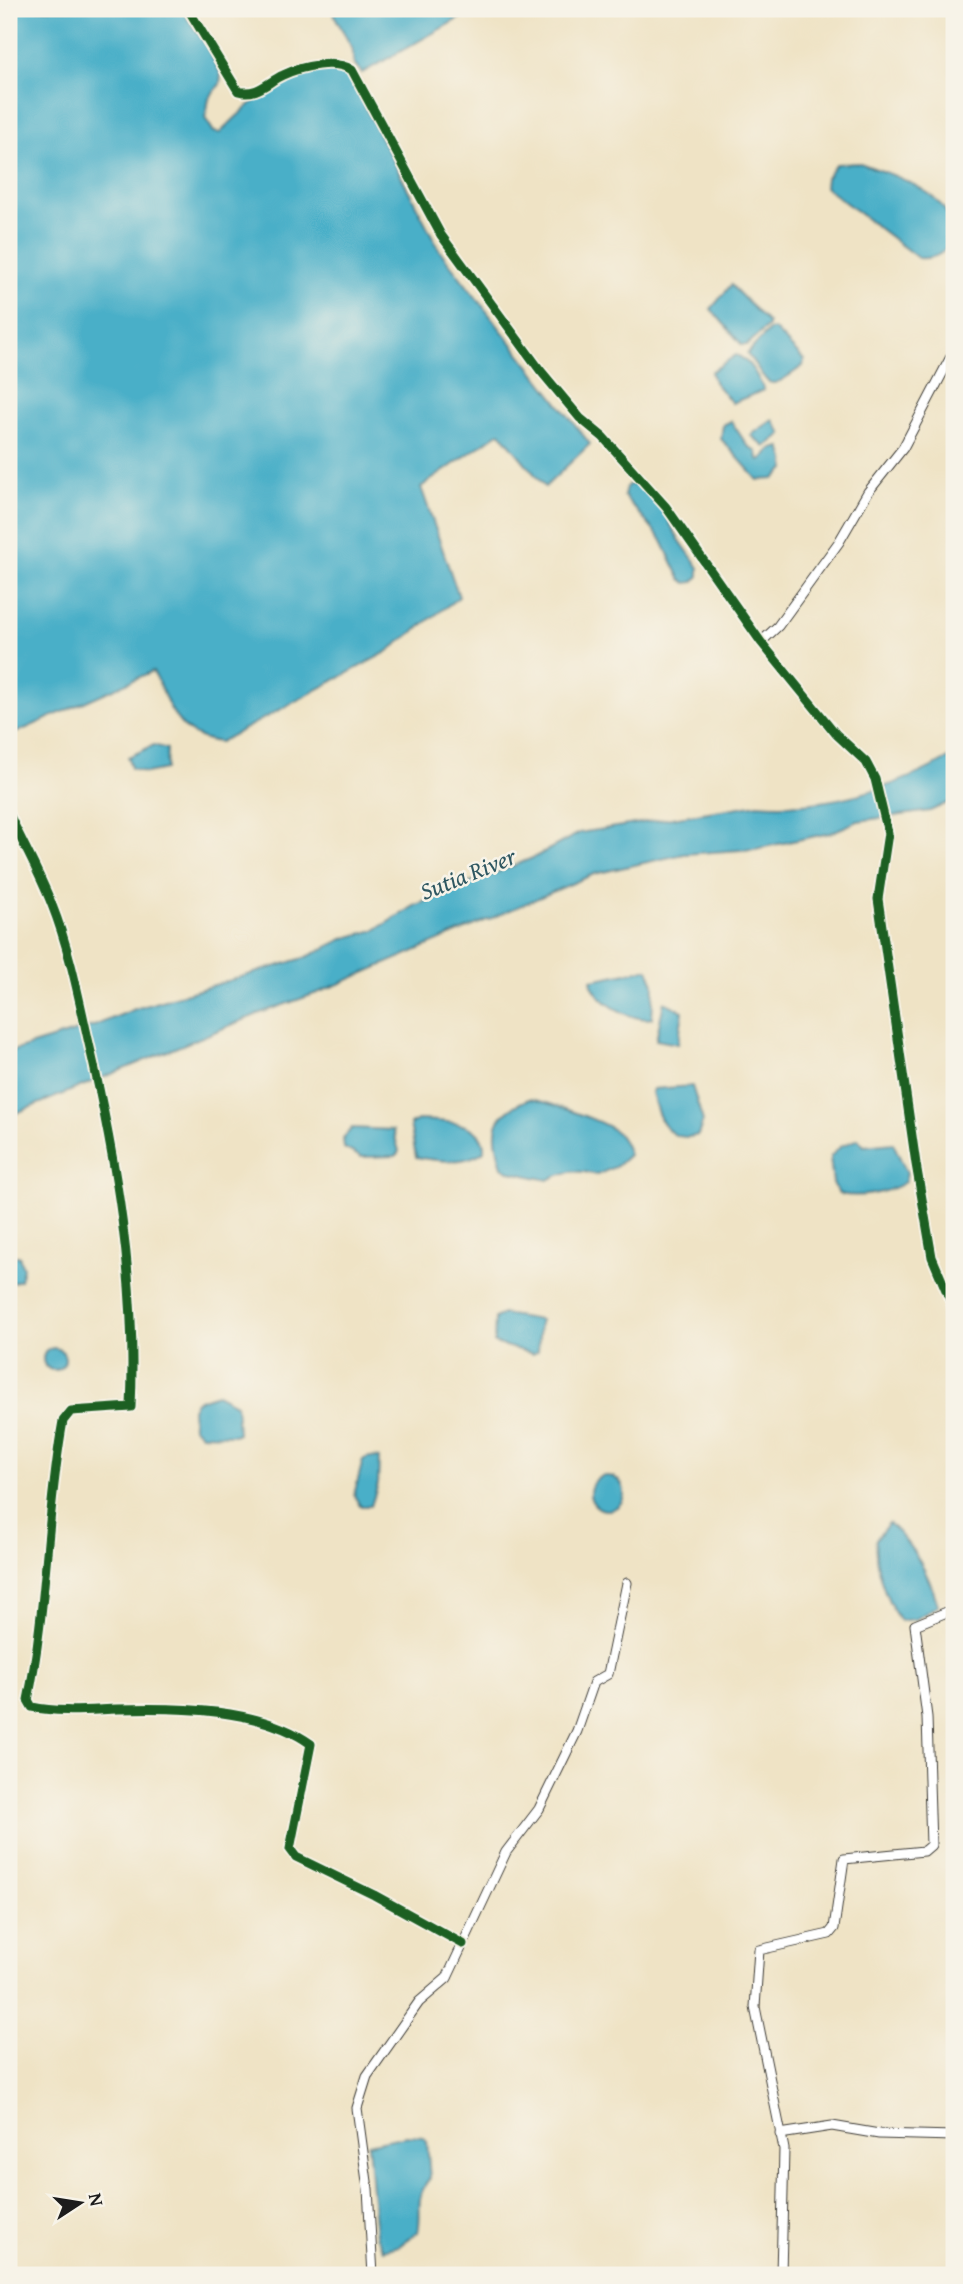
<svg xmlns="http://www.w3.org/2000/svg" width="963" height="2284" font-family="'Gentium Book Plus',serif">
<style>
.water{fill:#49afc8;stroke:#326672;stroke-width:2}
.lines{fill:none;stroke-linecap:round;stroke-linejoin:round}
.minor-casing{stroke:#3c3a35;stroke-width:11}
.minor{stroke:#fff;stroke-width:9}
.cycleway-casing{stroke:#f7f3e8;stroke-width:13}
.cycleway{stroke:#1b5e20;stroke-width:9}
.labels{text-anchor:middle;stroke-width:5;stroke-linejoin:round;paint-order:stroke}
.water-label{font-size:24px;font-style:italic;fill:#2e5761;stroke:#f7f3e8}
</style>
<rect width="100%" height="100%" fill="#f7f3e8"/>
<filter id="ink" filterUnits="userSpaceOnUse"><feTurbulence type="fractalNoise" baseFrequency=".0143" numOctaves="2"/><feDisplacementMap in="SourceGraphic" scale="14" xChannelSelector="R" yChannelSelector="G"/><feConvolveMatrix kernelMatrix="1 2 1 2 8 2 1 2 1" color-interpolation-filters="sRGB"/></filter>
<filter id="wash" filterUnits="userSpaceOnUse"><feTurbulence type="fractalNoise" baseFrequency=".00686" numOctaves="4" result="noise"/><feDisplacementMap in="SourceGraphic" scale="28" xChannelSelector="R" yChannelSelector="G"/><feGaussianBlur stdDeviation="1.57" result="paint"/><feColorMatrix in="noise" values="0 0 0 0 0 0 0 0 0 0 0 0 0 0 0 0 0 1.4 0 .05"/><feComposite in="paint" operator="in"/></filter>
<g filter="url(#wash)">
<rect width="100%" height="100%" fill="#efe3c5"/>
<g class="water">
<path d="M9 9H181L202 39 221 74 220 84 209 99 205 118 214 132 220 133C250 102 299 58 347 72L440 251 590 444 545 487 500 432 421 487 459 597 387 652 220 742C175 737 171 707 153 671L9 736Z"/>
<path d="M331 9H467L465 15 362 73 354 63 352 48Z"/>
<path d="M860 163C894 176 963 194 949 243 943 256 932 259 918 258L825 187 826 178 836 164Z"/>
<path d="M731 285 768 323V326L747 345H742L711 309Z"/>
<path d="M774 329 804 360 803 366C763 394 773 386 747 354L769 330Z"/>
<path d="M736 355C750 360 758 377 764 390L732 403 714 382 711 372Z"/>
<path d="M773 420 782 434 765 447 751 435Z"/>
<path d="M731 421 747 445 757 452 758 459 761 460 772 449 781 447 785 459V469L774 479 758 480 721 439 723 425Z"/>
<path d="M630 484C654 486 664 513 674 531 681 544 691 555 699 568V576L693 582 686 583 680 578 661 539 624 496 626 487Z"/>
<path d="M154 745 167 749 166 769 146 773 131 768 128 757Z"/>
<path d="M954 755V800L930 811 858 821 830 833 755 849 684 854 594 874 320 992 263 1012 9 1116V1052L94 1026 135 1009 307 957 345 938 375 930 416 905 535 857 579 833 758 804C823 810 898 788 954 755Z"/>
<path d="M648 969 654 984 652 1018C633 1023 593 1000 591 980Z"/>
<path d="M664 1002 683 1011 678 1044 656 1040Z"/>
<path d="M692 1086 703 1121 698 1135C667 1145 657 1117 652 1092L653 1089Z"/>
<path d="M529 1099C545 1101 603 1121 615 1131 622 1137 626 1145 629 1155L617 1166 597 1175C576 1169 566 1171 548 1180L511 1172 502 1167C492 1130 490 1115 529 1099Z"/>
<path d="M418 1120C440 1121 486 1120 484 1151 466 1165 437 1161 416 1157L410 1124Z"/>
<path d="M352 1128 393 1130 399 1151 396 1156 361 1157 344 1148 343 1138Z"/>
<path d="M858 1139 864 1146 893 1143 907 1173 905 1182C886 1194 861 1198 839 1194L833 1183 830 1157 841 1146Z"/>
<path d="M9 1256H19L23 1268 20 1280 9 1284Z"/>
<path d="M503 1314 540 1320 538 1351 533 1354 494 1343 495 1318Z"/>
<circle cx="54" cy="1359" r="11"/>
<path d="M217 1394 236 1404 238 1433 234 1435 201 1434 193 1427 192 1409 196 1401Z"/>
<path d="M368 1457 379 1458 378 1484 371 1506H360L354 1495 363 1460Z"/>
<circle cx="607" cy="1493" r="17"/>
<path d="M889 1523C914 1547 928 1572 938 1605L916 1619 900 1621C886 1600 873 1565 876 1539Z"/>
<path d="M406 2136 423 2137 427 2141 430 2179C413 2199 423 2209 418 2232L399 2246 383 2250 376 2236 368 2144Z"/>
</g>
</g>
<g filter="url(#ink)">
<g class="lines">
<defs>
<g id="minor">
<path d="M188 9 238 91C258 96 267 82 283 75 302 66 335 59 352 70L441 235 540 370 580 418 603 437 666 507 761 642 836 734 866 762 875 779 888 833 878 899 916 1164 932 1257 954 1309"/>
<path d="M761 642 778 626 839 542 868 492 903 448 954 351"/>
<path d="M9 814C23 844 40 874 52 905 69 948 78 994 88 1039 116 1160 137 1282 131 1407L71 1411 63 1421C46 1514 47 1609 28 1700L32 1707C60 1713 89 1710 117 1709 177 1707 261 1708 311 1744L290 1849 296 1857 374 1895 463 1944"/>
<path d="M951 1610 954 1622"/>
<path d="M780 2134 832 2126 879 2134 954 2136"/>
<path d="M373 2275 368 2189 357 2108 367 2076 419 2002 447 1978 506 1852 539 1809 577 1731 594 1682 608 1674 627 1583"/>
<path d="M781 2275 784 2149 755 2007 759 1950 829 1934 834 1928 844 1859 924 1851 931 1845 927 1717 915 1625 954 1609"/>
</g>
</defs>
<use href="#minor" class="minor-casing"/>
<use href="#minor" class="minor"/>
<defs>
<g id="cycleway">
<path d="M188 9 238 91C258 96 267 82 283 75 302 66 335 59 352 70L441 235 540 370 580 418 603 437 666 507 761 642 836 734 866 762 875 779 888 833 878 899 916 1164 932 1257 954 1309"/>
<path d="M9 814C23 844 40 874 52 905 69 948 78 994 88 1039 116 1160 137 1282 131 1407L71 1411 63 1421C46 1514 47 1609 28 1700L32 1707C60 1713 89 1710 117 1709 177 1707 261 1708 311 1744L290 1849 296 1857 374 1895 463 1944"/>
</g>
</defs>
<use href="#cycleway" class="cycleway-casing"/>
<use href="#cycleway" class="cycleway"/>
</g>
</g>
<g class="labels">
<g class="water-label">
<text transform="translate(468 874) rotate(-22)" y="8">Sutia River</text>
</g>
</g>
<rect width="963" height="2284" fill="none" stroke="#f7f3e8" stroke-width="35"/>
<g transform="translate(80 2203) rotate(78)" stroke="#f7f3e8" stroke-width="5" paint-order="stroke">
<path d="M0-5L12 26L0 18L-12 26Z" fill="#1c1c1c"/>
<text y="-10" font-size="19" font-weight="bold" text-anchor="middle" fill="#1c1c1c">N</text>
</g>
</svg>
